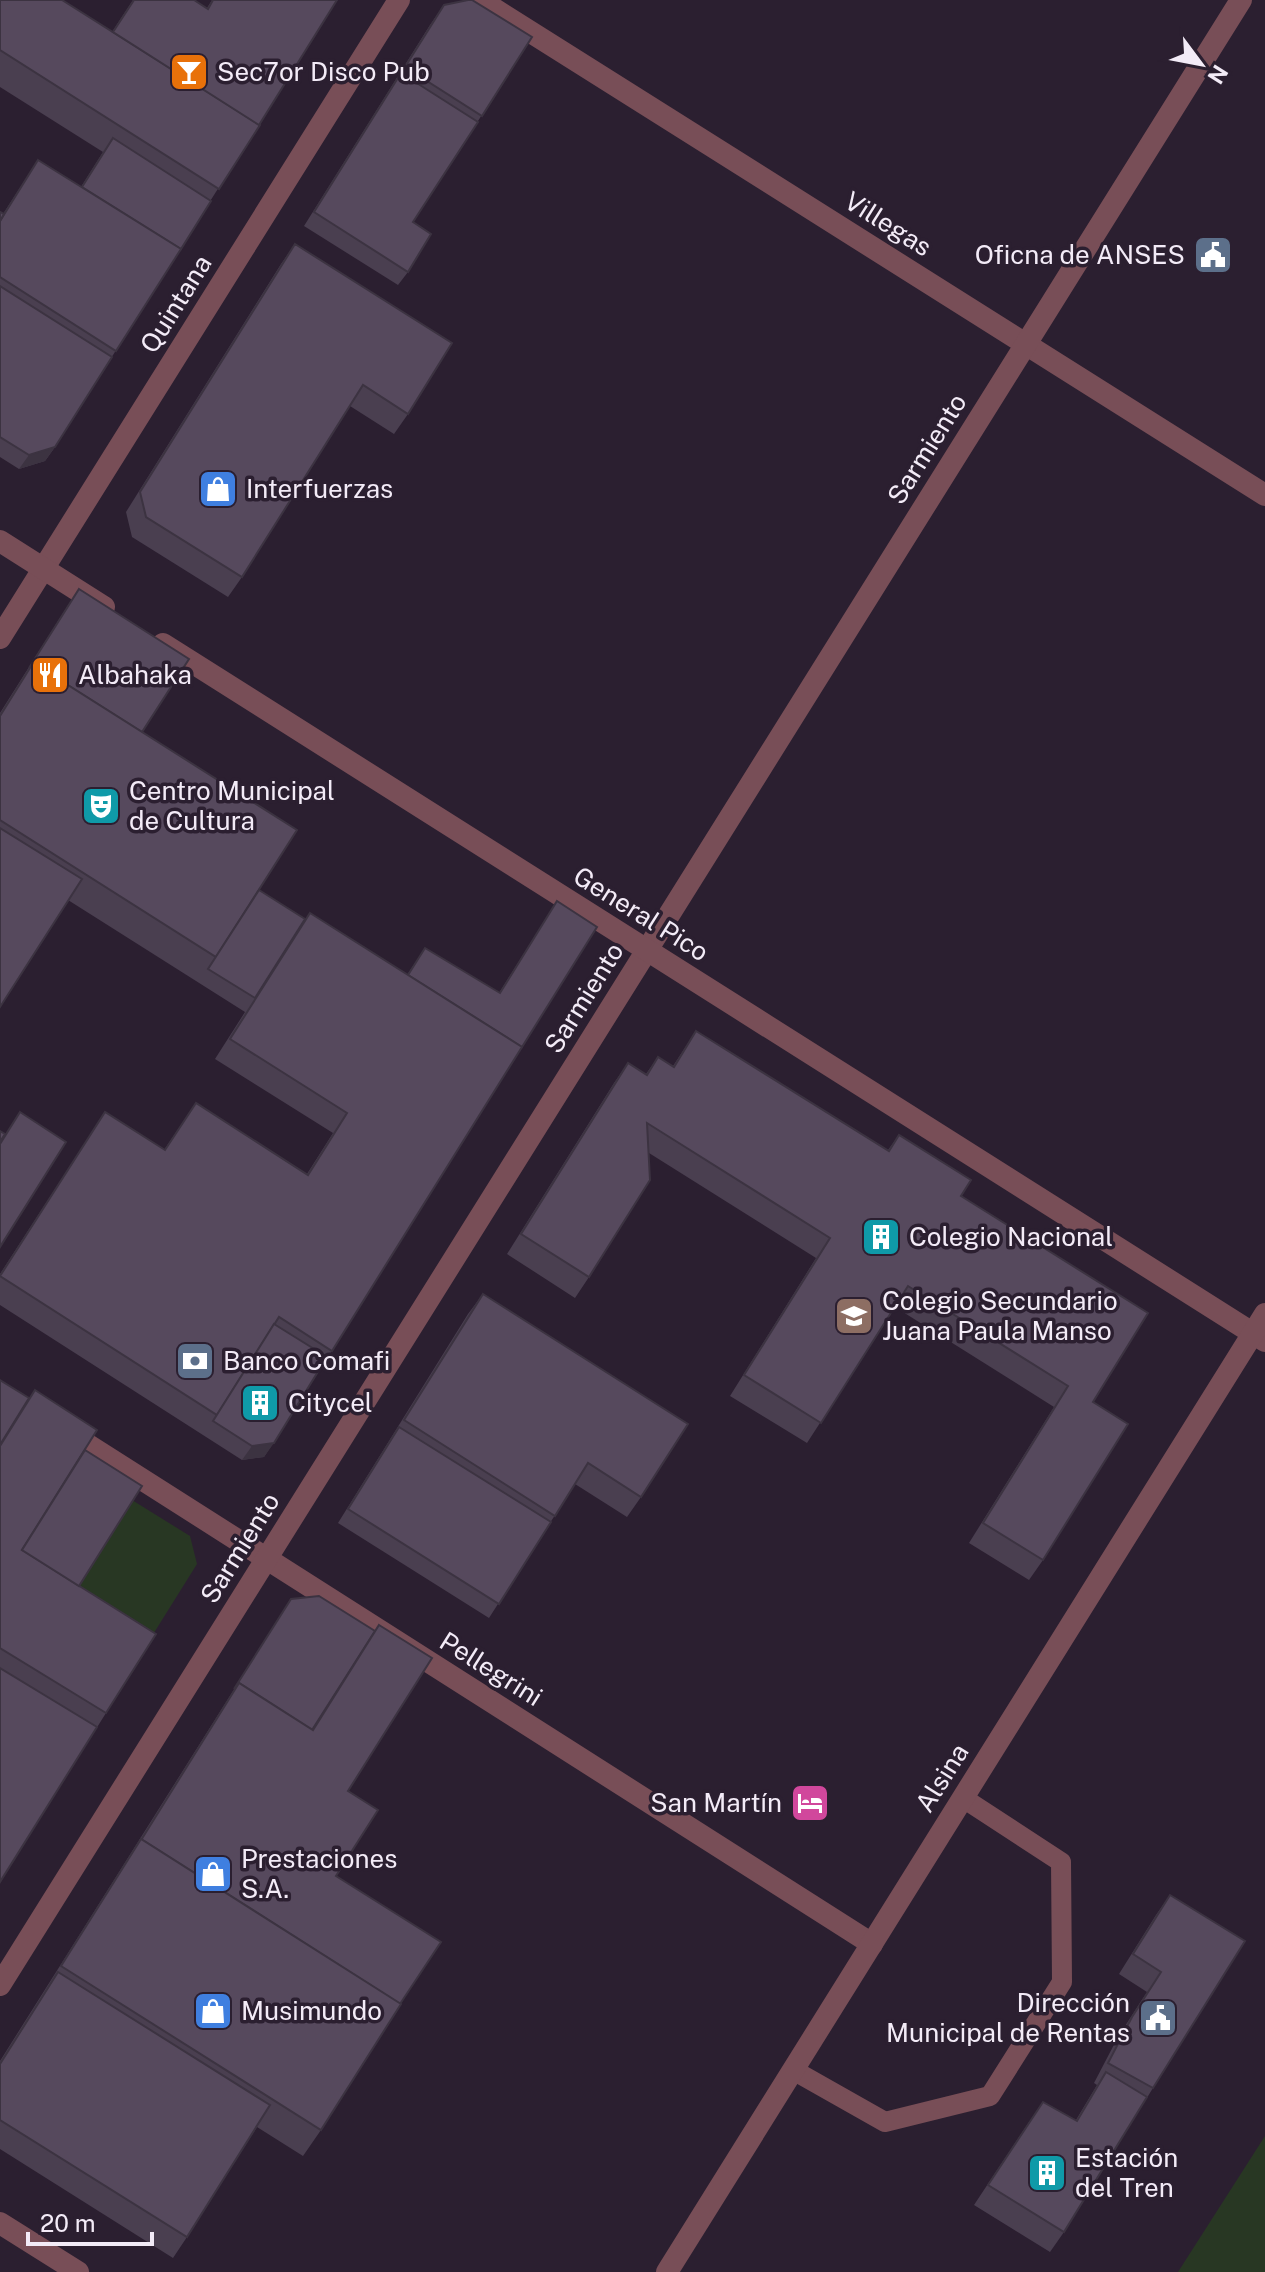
<svg xmlns="http://www.w3.org/2000/svg" width="1265" height="2272" font-family="'Public Sans',sans-serif">
<style>
.green{fill:#283723}
.lines{fill:none;stroke-linecap:round;stroke-linejoin:round}
.service{stroke:#784e57;stroke-width:20}
.minor{stroke:#784e57;stroke-width:22}
.tertiary{stroke:#784e57;stroke-width:22}
.wall{fill:#4a3f50}
.shaded-wall{fill:#3c3341}
.building{fill:#56495d;stroke:#3c3341;stroke-width:2}
.labels{text-anchor:middle;stroke-width:7;stroke-linejoin:round;paint-order:stroke}
.poi-label{font-size:26px;fill:#f3ebf7;stroke:#2b1f30;text-anchor:start}
.street-label{font-size:26px;fill:#f3ebf7;stroke:#2b1f30}
</style>
<rect width="100%" height="100%" fill="#2b1f30"/>
<g class="green">
<path d="M132 1500 190 1536 197 1564 132 1668 57 1621Z"/>
<path d="M1265 2136V2272H1178Z"/>
</g>
<g class="lines">
<path class="service" d="M793 2070 885 2122 990 2096 1062 1982 1061 1862 963 1798"/>
<g class="minor">
<path d="M480 0 1265 495"/>
<path d="M0 638 399 0"/>
<path d="M63 1429 872 1944"/>
<path d="M0 1985 1241 0"/>
<path d="M0 2223 78 2272"/>
</g>
<g class="tertiary">
<path d="M0 541 104 607"/>
<path d="M163 644 1265 1341"/>
<path d="M667 2272 1265 1314"/>
</g>
</g>
<g class="wall">
<path d="M0 0 112 32 133 0H194L207 8 212 0H337L55 447 45 461 19 469 0 457V212L3 214 38 160 81 187 103 152 0 87Z"/>
<path d="M444 5 532 37 413 222 408 272 398 285 304 226 430 25Z"/>
<path d="M295 244 408 414 394 434 350 406 242 577 228 597 132 537 126 512 281 264Z"/>
<path d="M79 589 142 732 259 890 305 919 407 975 425 948 499 993 557 901 332 1351 264 1457 242 1460 0 1305V1274L105 1112 164 1150 196 1103 307 1174 333 1133 215 1059 245 1012 68 900 0 1007V713L65 610Z"/>
<path d="M696 1031 888 1150 899 1135 961 1196 1093 1402 1043 1560 1029 1580 969 1543 1054 1407 895 1307 807 1443 730 1396 816 1258 649 1153 589 1277 575 1298 507 1254 614 1083 628 1063 646 1074 658 1057 673 1066Z"/>
<path d="M483 1294 641 1497 627 1517 575 1484 489 1618 338 1523 468 1314Z"/>
<path d="M0 1380 85 1450 79 1586 106 1713 0 1882Z"/>
<path d="M291 1599 348 1791 336 1876 400 2004 321 2130 303 2156 257 2127 187 2237 173 2258 0 2149V2061Z"/>
<path d="M1170 1895 1153 2088 1064 2232 1050 2252 974 2205 1029 2122 1076 2120 1097 2085 1094 2083 1118 2037 1147 1992 1119 1974 1156 1915Z"/>
</g>
<g class="shaded-wall">
<path d="M55 447 45 461 19 469 29 455Z"/>
<path d="M274 1443 264 1457 242 1460 252 1446Z"/>
</g>
<g class="building">
<path d="M0 0H62L260 125 219 189 0 50Z"/>
<path d="M134 0H194L208 9 213 0H337L259 125 113 32Z"/>
<path d="M468 0H472L532 37 482 116 405 67 444 5Z"/>
<path d="M401 73 478 122 413 222 431 234 408 272 314 212Z"/>
<path d="M113 138 211 201 181 249 82 187Z"/>
<path d="M38 160 181 249 116 351 0 277V221Z"/>
<path d="M0 212 4 214 0 221Z"/>
<path d="M295 244 452 343 408 414 363 385 242 577 146 517 140 492Z"/>
<path d="M0 286 112 357 55 447 29 455 0 437Z"/>
<path d="M79 589 189 659 142 732 33 663 29 668Z"/>
<path d="M33 663 297 830 216 957 0 820V716Z"/>
<path d="M0 828 82 879 0 1007Z"/>
<path d="M259 890 305 919 255 998 208 969Z"/>
<path d="M557 901 597 927 522 1047 408 975 425 948 500 993Z"/>
<path d="M310 913 522 1047 332 1351 279 1317 217 1415 0 1276 105 1112 165 1150 196 1103 308 1175 347 1113 230 1039Z"/>
<path d="M696 1031 889 1151 899 1135 971 1180 961 1196 1148 1313 1093 1402 1128 1424 1043 1560 983 1523 1068 1386 908 1286 821 1423 744 1375 830 1238 647 1123 650 1180 589 1277 521 1234 628 1063 647 1075 658 1057 674 1067Z"/>
<path d="M20 1112 66 1142 0 1247V1144Z"/>
<path d="M0 1131 5 1134 0 1142Z"/>
<path d="M483 1294 688 1424 641 1497 588 1463 555 1516 404 1420Z"/>
<path d="M274 1324 327 1357 274 1443 252 1446 213 1421Z"/>
<path d="M0 1380 29 1398 0 1445Z"/>
<path d="M35 1390 97 1430 22 1550 156 1634 106 1713 0 1648V1446Z"/>
<path d="M399 1427 551 1522 499 1604 348 1509Z"/>
<path d="M85 1450 142 1486 79 1586 22 1550Z"/>
<path d="M319 1596 375 1631 312 1730 239 1683 234 1689 291 1599Z"/>
<path d="M379 1625 432 1658 348 1791 378 1810 336 1876 441 1942 400 2004 141 1839 138 1845 239 1683 313 1730Z"/>
<path d="M0 1668 97 1727 0 1882Z"/>
<path d="M141 1839 401 2004 321 2130 61 1966Z"/>
<path d="M1170 1895 1245 1941 1153 2088 1108 2063 1132 2017 1161 1972 1133 1954Z"/>
<path d="M58 1972 270 2105 187 2237 0 2120V2064Z"/>
<path d="M1106 2072 1147 2097 1064 2232 988 2185 1043 2102 1077 2121Z"/>
</g>
<defs>
<symbol id="bar-square" viewBox="-11 -11 22 22"><rect x="-9" y="-9" width="18" height="18" rx="4" fill="#e8710a" stroke="#2b1f30"/><path d="M-6-5H6L.8 .8V4.5H3.5V6h-7V4.5H-.8V.8Z" fill="#fff"/></symbol>
<symbol id="civic-square" viewBox="-11 -11 22 22"><rect x="-9" y="-9" width="18" height="18" rx="4" fill="#5c6f8a" stroke="#2b1f30"/><path d="M-.6-6.5H3V-4.5H.6V-3L4-1V1h2V6H-6V1h2V-1L-.6-3ZM-1.2 2.5V6h2.4V2.5Z" fill="#fff"/></symbol>
<symbol id="shop-square" viewBox="-11 -11 22 22"><rect x="-9" y="-9" width="18" height="18" rx="4" fill="#3f7fe0" stroke="#2b1f30"/><path d="M-5-2.5h2.3a2.7 3.5 0 0 1 5.4 0H5L5.5 6h-11ZM-1.5-2.5h3a1.5 2.3 0 0 0-3 0Z" fill="#fff"/></symbol>
<symbol id="restaurant-square" viewBox="-11 -11 22 22"><rect x="-9" y="-9" width="18" height="18" rx="4" fill="#e8710a" stroke="#2b1f30"/><path d="M-5-6h1v4h1v-4h1v4h1v-4h1v5L-1.5 .5V6h-2V.5L-5-1ZM5-6V6H3V1.5H1.5Q1.5-4 5-6Z" fill="#fff"/></symbol>
<symbol id="theatre-square" viewBox="-11 -11 22 22"><rect x="-9" y="-9" width="18" height="18" rx="4" fill="#0f9aa8" stroke="#2b1f30"/><path d="M-5-5.5Q0-4 5-5.5V0Q5 5 0 6Q-5 5-5 0ZM-3.3-2.5H-1v1.5H-3.3ZM1-2.5H3.3v1.5H1ZM-2.8 1Q0 5.5 2.8 1Z" fill="#fff"/></symbol>
<symbol id="building-square" viewBox="-11 -11 22 22"><rect x="-9" y="-9" width="18" height="18" rx="4" fill="#0f9aa8" stroke="#2b1f30"/><path d="M-4-6H4V6H1V3H-1V6H-4ZM-2.5-4.3h1.7v1.8h-1.7ZM.8-4.3h1.7v1.8H.8ZM-2.5-1h1.7V.8h-1.7ZM.8-1h1.7V.8H.8Z" fill="#fff"/></symbol>
<symbol id="school-square" viewBox="-11 -11 22 22"><rect x="-9" y="-9" width="18" height="18" rx="4" fill="#8d6e63" stroke="#2b1f30"/><path d="M0-5L7-2L0 1L-7-2ZM-4 1L0 2.5L4 1V4Q0 6-4 4Z" fill="#fff"/></symbol>
<symbol id="bank-square" viewBox="-11 -11 22 22"><rect x="-9" y="-9" width="18" height="18" rx="4" fill="#5c6f8a" stroke="#2b1f30"/><path d="M-6-4H6V4H-6ZM0-2.3a2.3 2.3 0 1 0 0 4.6a2.3 2.3 0 1 0 0-4.6Z" fill="#fff"/></symbol>
<symbol id="hotel-square" viewBox="-11 -11 22 22"><rect x="-9" y="-9" width="18" height="18" rx="4" fill="#d1479c" stroke="#2b1f30"/><path d="M-6-4.5h1.5V1H6V5H4.5V3h-9V5H-6ZM-4 0a1.8 1.8 0 1 1 3.6 0ZM.5 0V-2.5h3Q6-2.5 6 0Z" fill="#fff"/></symbol>
</defs>
<g fill-rule="evenodd">
<use href="#bar-square" x="167" y="50" width="44" height="44"/>
<use href="#civic-square" x="1191" y="233" width="44" height="44"/>
<use href="#shop-square" x="196" y="467" width="44" height="44"/>
<use href="#restaurant-square" x="28" y="653" width="44" height="44"/>
<use href="#theatre-square" x="79" y="784" width="44" height="44"/>
<use href="#building-square" x="859" y="1215" width="44" height="44"/>
<use href="#school-square" x="832" y="1294" width="44" height="44"/>
<use href="#bank-square" x="173" y="1339" width="44" height="44"/>
<use href="#building-square" x="238" y="1381" width="44" height="44"/>
<use href="#hotel-square" x="788" y="1781" width="44" height="44"/>
<use href="#shop-square" x="191" y="1852" width="44" height="44"/>
<use href="#shop-square" x="191" y="1989" width="44" height="44"/>
<use href="#civic-square" x="1136" y="1996" width="44" height="44"/>
<use href="#building-square" x="1025" y="2151" width="44" height="44"/>
</g>
<g class="labels">
<g class="poi-label">
<text x="217" y="81">Sec7or Disco Pub</text>
<text x="1185" y="264" text-anchor="end">Oficna de ANSES</text>
<text x="246" y="498">Interfuerzas</text>
<text x="78" y="684">Albahaka</text>
<text x="129" y="800">Centro Municipal<tspan x="129" dy="30">de Cultura</tspan></text>
<text x="909" y="1246">Colegio Nacional</text>
<text x="882" y="1310">Colegio Secundario<tspan x="882" dy="30">Juana Paula Manso</tspan></text>
<text x="223" y="1370">Banco Comafi</text>
<text x="288" y="1412">Citycel</text>
<text x="782" y="1812" text-anchor="end">San Martín</text>
<text x="241" y="1868">Prestaciones<tspan x="241" dy="30">S.A.</tspan></text>
<text x="1130" y="2012" text-anchor="end">Dirección<tspan x="1130" dy="30">Municipal de Rentas</tspan></text>
<text x="241" y="2020">Musimundo</text>
<text x="1075" y="2167">Estación<tspan x="1075" dy="30">del Tren</tspan></text>
</g>
<g class="street-label">
<text transform="translate(888 224) rotate(32)" y="9">Villegas</text>
<text transform="translate(176 304) rotate(-58)" y="9">Quintana</text>
<text transform="translate(927 449) rotate(-58)" y="9">Sarmiento</text>
<text transform="translate(641 914) rotate(32)" y="9">General Pico</text>
<text transform="translate(584 998) rotate(-58)" y="9">Sarmiento</text>
<text transform="translate(240 1548) rotate(-58)" y="9">Sarmiento</text>
<text transform="translate(491 1669) rotate(32)" y="9">Pellegrini</text>
<text transform="translate(942 1778) rotate(-58)" y="9">Alsina</text>
</g>
</g>
<g transform="translate(1201 64) rotate(122)" stroke="#2b1f30" stroke-width="6" paint-order="stroke">
<path d="M0-6L14 30L0 20L-14 30Z" fill="#f3ebf7"/>
<text y="-12" font-size="22" font-weight="bold" text-anchor="middle" fill="#f3ebf7">N</text>
</g>
<path d="M28 2232v12h124v-12" fill="none" stroke="#f3ebf7" stroke-width="4"/>
<text x="40" y="2232" font-size="24" fill="#f3ebf7" stroke="#2b1f30" stroke-width="6" paint-order="stroke">20 m</text>
</svg>
